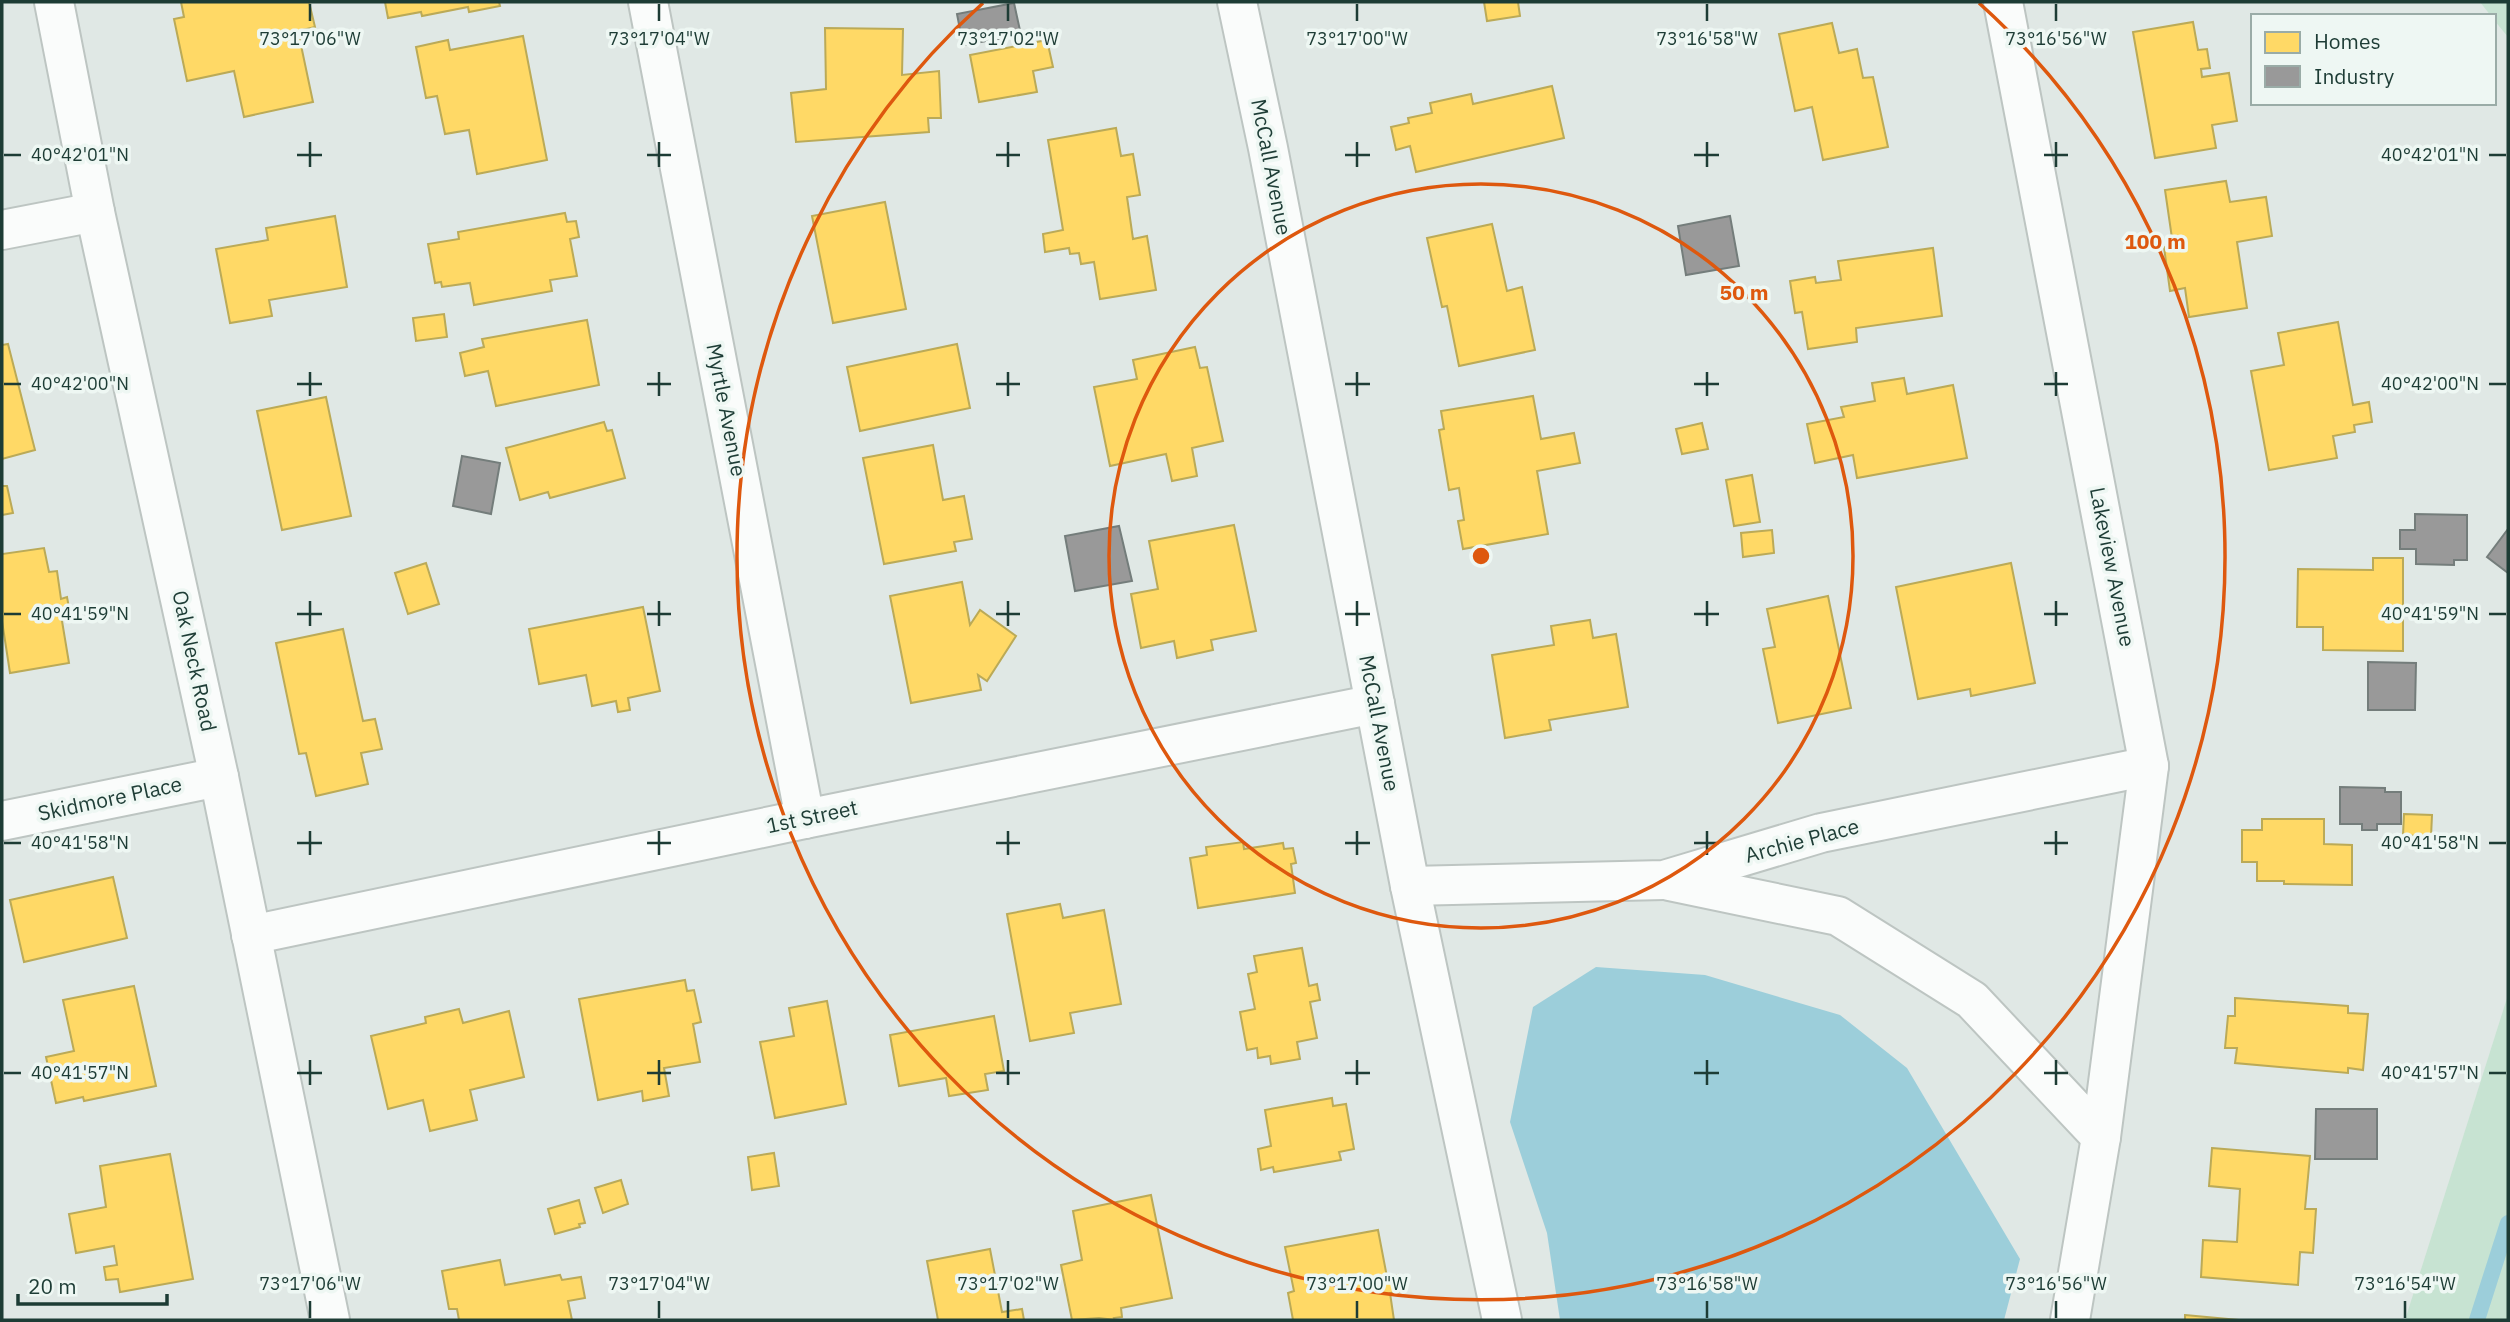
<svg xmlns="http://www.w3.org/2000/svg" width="2510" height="1322" font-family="'IBM Plex Sans',sans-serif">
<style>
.green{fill:#c7e3d2}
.water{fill:#9cceda}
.homes{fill:#ffd966;stroke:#bbaa57;stroke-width:2}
.industry{fill:#999;stroke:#747d7b;stroke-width:2}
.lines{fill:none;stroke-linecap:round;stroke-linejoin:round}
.stream{stroke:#9cceda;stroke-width:16}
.street-casing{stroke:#bdc5c2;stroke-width:42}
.street{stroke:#fafcfb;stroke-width:38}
.ticks{fill:none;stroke:#1d3c35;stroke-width:2.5}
.ring{fill:none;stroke:#de580e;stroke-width:3.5}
.labels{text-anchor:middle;stroke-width:7;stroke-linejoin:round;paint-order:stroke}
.street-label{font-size:21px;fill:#1d3c35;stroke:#eef7f3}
.ticks-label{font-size:18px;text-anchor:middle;fill:#1d3c35;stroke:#eef7f3;stroke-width:7;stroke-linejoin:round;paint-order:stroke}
.centre{fill:#de580e;stroke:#eef7f3;stroke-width:3.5}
.ring-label{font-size:21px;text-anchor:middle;font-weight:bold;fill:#de580e;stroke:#eef7f3;stroke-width:7;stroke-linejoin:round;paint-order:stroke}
</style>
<rect width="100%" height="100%" fill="#e0e8e5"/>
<g class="green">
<path d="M2480 2H2508V37L2494 20V16H2491Z"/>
<path d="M2508 995V1320H2405Z"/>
</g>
<path class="water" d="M1596 967 1705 975 1840 1015 1907 1068 2020 1259 2004 1320H1560L1547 1233 1510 1122 1533 1007Z"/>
<g class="homes">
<path d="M181 2H309L315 27 298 31 313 102 244 117 234 71 187 81 174 19 184 17Z"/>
<path d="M385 2H499L500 6 469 12 468 7 422 16 421 12 388 18Z"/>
<path d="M1484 2H1518L1520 16 1487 21Z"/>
<path d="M2193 22 2198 50 2207 49 2210 68 2201 69 2202 77 2229 73 2237 121 2212 125 2216 148 2155 158 2133 32Z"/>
<path d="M1832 23 1839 53 1857 49 1863 78 1873 77 1888 147 1823 160 1812 107 1795 111 1779 34Z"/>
<path d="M825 28 903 29 902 75 939 71 941 118H928L929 132 796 142 791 93 826 89Z"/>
<path d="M523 36 547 160 477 174 469 130 445 134 437 96 426 98 416 47 448 40 450 50Z"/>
<path d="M1047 40 1053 67 1033 71 1037 92 979 102 970 55Z"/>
<path d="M1552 86 1564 138 1416 172 1410 146 1396 150 1391 127 1409 123 1408 118 1432 113 1430 103 1471 94 1473 104Z"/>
<path d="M1116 128 1121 156 1133 154 1140 195 1127 197 1133 239 1147 236 1156 290 1100 299 1094 262 1081 264 1079 253 1070 254 1069 248 1045 252 1043 234 1063 230 1048 140Z"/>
<path d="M2226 181 2230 202 2266 197 2272 236 2237 242 2247 308 2189 317 2185 288 2170 291 2164 247 2173 245 2165 190Z"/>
<path d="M885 202 906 309 833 323 812 216Z"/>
<path d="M565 213 567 222 576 221 579 237 570 239 577 276 550 280 552 291 474 305 470 283 442 287 441 282 435 283 428 244 459 239 458 232Z"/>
<path d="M335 216 347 287 269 300 272 316 230 323 216 249 268 240 266 228Z"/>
<path d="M1492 224 1507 291 1522 287 1535 350 1459 366 1447 306 1442 307 1427 238Z"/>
<path d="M1933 248 1942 316 1856 328 1857 342 1808 349 1802 312 1795 313 1790 281 1815 277 1816 283 1841 280 1838 261Z"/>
<path d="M444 314 447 337 416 341 413 318Z"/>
<path d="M587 320 599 385 496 406 488 371 465 376 460 353 484 347 482 339Z"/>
<path d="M2338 322 2353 405 2369 402 2372 422 2354 425 2355 432 2333 436 2337 458 2269 470 2251 371 2284 365 2278 333Z"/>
<path d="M8 344 35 450 2 459V345Z"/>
<path d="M957 344 970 408 860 431 847 367Z"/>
<path d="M1195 347 1200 368 1207 367 1223 441 1192 448 1197 476 1172 481 1166 454 1110 466 1094 387 1137 379 1133 360Z"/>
<path d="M1904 378 1907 394 1953 385 1967 458 1857 478 1853 455 1815 463 1807 424 1844 417 1841 407 1875 401 1872 383Z"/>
<path d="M1533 396 1541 439 1574 433 1580 463 1537 471 1548 534 1463 549 1458 521 1464 520 1459 488 1449 490 1439 430 1444 429 1441 411Z"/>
<path d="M326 397 351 516 282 530 257 411Z"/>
<path d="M604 422 607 431 612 430 625 478 550 498 548 492 520 500 506 448Z"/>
<path d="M1702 423 1708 449 1682 454 1676 429Z"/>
<path d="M933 445 943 500 964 496 972 539 954 542 956 551 884 564 863 458Z"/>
<path d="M1752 475 1760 522 1734 526 1726 480Z"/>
<path d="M2 486H7L13 513 2 515Z"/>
<path d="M1234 525 1256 631 1211 640 1213 650 1177 658 1174 641 1141 648 1131 594 1158 589 1149 541Z"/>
<path d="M1772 530 1774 553 1743 557 1741 533Z"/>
<path d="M44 548 49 572 57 571 61 599 67 597 70 613 61 615 69 663 10 673 2 621V554Z"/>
<path d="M2373 558H2403V651L2323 650V627H2297L2298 569 2373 570Z"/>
<path d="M426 563 439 604 408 614 395 573Z"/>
<path d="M2011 563 2035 683 1971 696 1970 689 1918 699 1896 587Z"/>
<path d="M962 582 970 625 980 610 1016 636 987 681 978 675 981 690 911 703 890 596Z"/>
<path d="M1828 596 1851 708 1778 723 1763 649 1775 647 1767 609Z"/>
<path d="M643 607 660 691 628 698 630 710 618 712 616 701 592 706 586 675 539 684 529 629Z"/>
<path d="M1590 620 1593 638 1616 634 1628 707 1549 720 1551 730 1505 738 1492 655 1554 645 1551 626Z"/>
<path d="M343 629 363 721 375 719 382 749 361 753 368 784 316 796 306 753 299 754 276 643Z"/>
<path d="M2404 814 2432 815 2431 837 2403 835Z"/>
<path d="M2262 819H2324V844L2352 845V885L2284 884V881H2257V862H2242V830H2262Z"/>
<path d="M1243 842 1244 849 1283 843 1284 849 1293 848 1296 863 1291 864 1295 893 1198 908 1190 858 1207 855 1206 847Z"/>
<path d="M113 877 127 938 24 962 10 900Z"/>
<path d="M1060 904 1063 918 1104 910 1121 1004 1070 1013 1074 1033 1030 1041 1007 914Z"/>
<path d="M1302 948 1309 986 1317 984 1320 1000 1310 1002 1317 1038 1297 1042 1300 1059 1271 1064 1270 1056 1258 1058 1257 1048 1247 1050 1240 1012 1255 1009 1248 974 1257 972 1254 956Z"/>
<path d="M685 980 687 991 694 990 701 1022 693 1024 700 1062 664 1068 669 1096 643 1101 642 1091 598 1100 579 999Z"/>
<path d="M134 986 156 1086 84 1101 83 1097 56 1103 46 1057 74 1051 63 1000Z"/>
<path d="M2235 998 2348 1006V1013L2368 1014 2363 1070 2348 1068V1073L2235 1063 2237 1048H2225L2228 1016H2235Z"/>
<path d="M827 1001 846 1104 775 1118 760 1042 794 1036 789 1008Z"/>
<path d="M459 1009 463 1023 509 1011 524 1077 470 1090 477 1120 430 1131 423 1100 388 1109 371 1036 426 1023 425 1017Z"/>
<path d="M994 1016 1004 1071 985 1074 988 1090 949 1096 946 1078 899 1086 890 1035Z"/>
<path d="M1332 1098 1333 1106 1346 1104 1354 1149 1339 1152 1341 1160 1274 1172 1273 1167 1261 1170 1258 1149 1271 1146 1265 1110Z"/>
<path d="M2212 1148 2310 1156 2305 1209H2316L2313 1253 2300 1252 2298 1285 2201 1277 2203 1240 2237 1242 2240 1189 2209 1186Z"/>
<path d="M774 1153 779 1186 752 1190 748 1157Z"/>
<path d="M170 1154 193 1279 120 1292 118 1279 106 1280 104 1267 117 1265 114 1246 76 1253 69 1214 106 1207 100 1166Z"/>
<path d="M621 1180 628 1204 603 1213 595 1188Z"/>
<path d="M1151 1195 1172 1298 1121 1308 1122 1317 1114 1318 1115 1320 1099 1318 1072 1320 1061 1265 1082 1260 1073 1211Z"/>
<path d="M579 1200 585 1223 579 1224 580 1227 555 1234 548 1209Z"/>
<path d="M1378 1230 1387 1277 1398 1275 1402 1291 1390 1293 1394 1320H1293L1288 1293 1294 1291 1285 1247Z"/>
<path d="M990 1249 1002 1312 1022 1309 1024 1320H938L927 1261Z"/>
<path d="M500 1260 505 1285 560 1275 562 1280 581 1277 585 1298 568 1301 572 1320H459L457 1309H449L442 1271Z"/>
<path d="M2185 1315 2239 1320H2185Z"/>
</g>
<g class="industry">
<path d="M1014 3 1021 35 963 45 957 14Z"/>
<path d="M1730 216 1739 266 1686 275 1678 226Z"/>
<path d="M462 456 500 463 491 514 453 506Z"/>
<path d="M2415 514 2467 515V560H2454V565L2416 564V549H2400V530H2415Z"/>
<path d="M1119 526 1132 581 1075 591 1065 536Z"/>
<path d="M2508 529V573L2487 557Z"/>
<path d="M2368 662 2416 663 2415 710H2368Z"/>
<path d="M2340 787 2385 788V792H2401V824H2377V830H2362V824H2340Z"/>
<path d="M2316 1109H2377V1159H2315Z"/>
</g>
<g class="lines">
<path class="stream" d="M2477 1320 2508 1223"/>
<defs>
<g id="street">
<path d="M54 2 95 212 219 777 330 1320"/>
<path d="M648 2 805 819"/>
<path d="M1237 2 1268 148 1410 886 1502 1320"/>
<path d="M2003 2 2149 766 2101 1137"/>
<path d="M2 230 95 212"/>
<path d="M2 821 219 777"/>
<path d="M1669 881 1838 916 1972 1000 2101 1137 2070 1320"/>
<path d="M1410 886 1664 880 1821 833 2149 766"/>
<path d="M251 935 805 819 1375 704"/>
</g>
</defs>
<use href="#street" class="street-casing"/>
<use href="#street" class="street"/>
</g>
<path class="ticks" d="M310 4V21M659 4V21M1008 4V21M1357 4V21M1707 4V21M2056 4V21M310 142V167M659 142V167M1008 142V167M1357 142V167M1707 142V167M2056 142V167M4 155H21M297 155H322M647 155H671M996 155H1020M1345 155H1370M1694 155H1719M2044 155H2068M2489 155H2506M310 372V396M659 372V396M1008 372V396M1357 372V396M1707 372V396M2056 372V396M4 384H21M297 384H322M647 384H671M996 384H1020M1345 384H1370M1694 384H1719M2044 384H2068M2489 384H2506M310 601V626M659 601V626M1008 601V626M1357 601V626M1707 601V626M2056 601V626M4 614H21M297 614H322M647 614H671M996 614H1020M1345 614H1370M1694 614H1719M2044 614H2068M2489 614H2506M310 831V855M659 831V855M1008 831V855M1357 831V855M1707 831V855M2056 831V855M4 843H21M297 843H322M647 843H671M996 843H1020M1345 843H1370M1694 843H1719M2044 843H2068M2489 843H2506M310 1060V1085M659 1060V1085M1008 1060V1085M1357 1060V1085M1707 1060V1085M2056 1060V1085M4 1073H21M297 1073H322M647 1073H671M996 1073H1020M1345 1073H1370M1694 1073H1719M2044 1073H2068M2489 1073H2506M310 1301V1318M659 1301V1318M1008 1301V1318M1357 1301V1318M1707 1301V1318M2056 1301V1318M2405 1301V1318"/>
<g class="ring">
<circle cx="1481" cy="556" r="372"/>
<path d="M1979 3A744 744 0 1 1 983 3"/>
</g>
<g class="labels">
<g class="street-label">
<text transform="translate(1271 167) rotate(79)" y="7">McCall Avenue</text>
<text transform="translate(726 410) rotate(79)" y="7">Myrtle Avenue</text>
<text transform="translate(2112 567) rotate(79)" y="7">Lakeview Avenue</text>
<text transform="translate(194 661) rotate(78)" y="7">Oak Neck Road</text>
<text transform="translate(1379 723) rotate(79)" y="7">McCall Avenue</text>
<text transform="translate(110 799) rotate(-12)" y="7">Skidmore Place</text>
<text transform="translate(812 817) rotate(-12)" y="7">1st Street</text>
<text transform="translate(1802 841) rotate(-15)" y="7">Archie Place</text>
</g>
</g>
<g class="ticks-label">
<text x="310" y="45">73°17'06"W</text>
<text x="659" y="45">73°17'04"W</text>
<text x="1008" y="45">73°17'02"W</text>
<text x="1357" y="45">73°17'00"W</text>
<text x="1707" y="45">73°16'58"W</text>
<text x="2056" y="45">73°16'56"W</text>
<text x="80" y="161">40°42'01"N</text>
<text x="2430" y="161">40°42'01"N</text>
<text x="80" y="390">40°42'00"N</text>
<text x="2430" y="390">40°42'00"N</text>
<text x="80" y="620">40°41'59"N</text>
<text x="2430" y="620">40°41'59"N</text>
<text x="80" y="849">40°41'58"N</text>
<text x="2430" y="849">40°41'58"N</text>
<text x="80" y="1079">40°41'57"N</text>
<text x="2430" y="1079">40°41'57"N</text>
<text x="310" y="1290">73°17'06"W</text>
<text x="659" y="1290">73°17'04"W</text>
<text x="1008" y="1290">73°17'02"W</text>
<text x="1357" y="1290">73°17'00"W</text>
<text x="1707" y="1290">73°16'58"W</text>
<text x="2056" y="1290">73°16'56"W</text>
<text x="2405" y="1290">73°16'54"W</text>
</g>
<circle cx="1481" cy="556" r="10" class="centre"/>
<g class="ring-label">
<text x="2155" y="249">100 m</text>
<text x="1744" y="300">50 m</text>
</g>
<rect width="2510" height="1322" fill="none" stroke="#1d3c35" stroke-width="7"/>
<rect x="2251" y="14" width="245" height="91" fill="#eef7f3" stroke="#9aaca7" stroke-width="2"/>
<rect x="2265" y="32" width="35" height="21" fill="#ffd966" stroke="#9aaca7" stroke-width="2"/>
<text x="2314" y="49" font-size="21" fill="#1d3c35">Homes</text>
<rect x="2265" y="66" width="35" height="21" fill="#999999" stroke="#9aaca7" stroke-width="2"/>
<text x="2314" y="84" font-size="21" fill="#1d3c35">Industry</text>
<path d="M18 1294v10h149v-10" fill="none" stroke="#1d3c35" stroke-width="3.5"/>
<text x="28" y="1294" font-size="21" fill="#1d3c35" stroke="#eef7f3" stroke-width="5" paint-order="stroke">20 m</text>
</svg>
